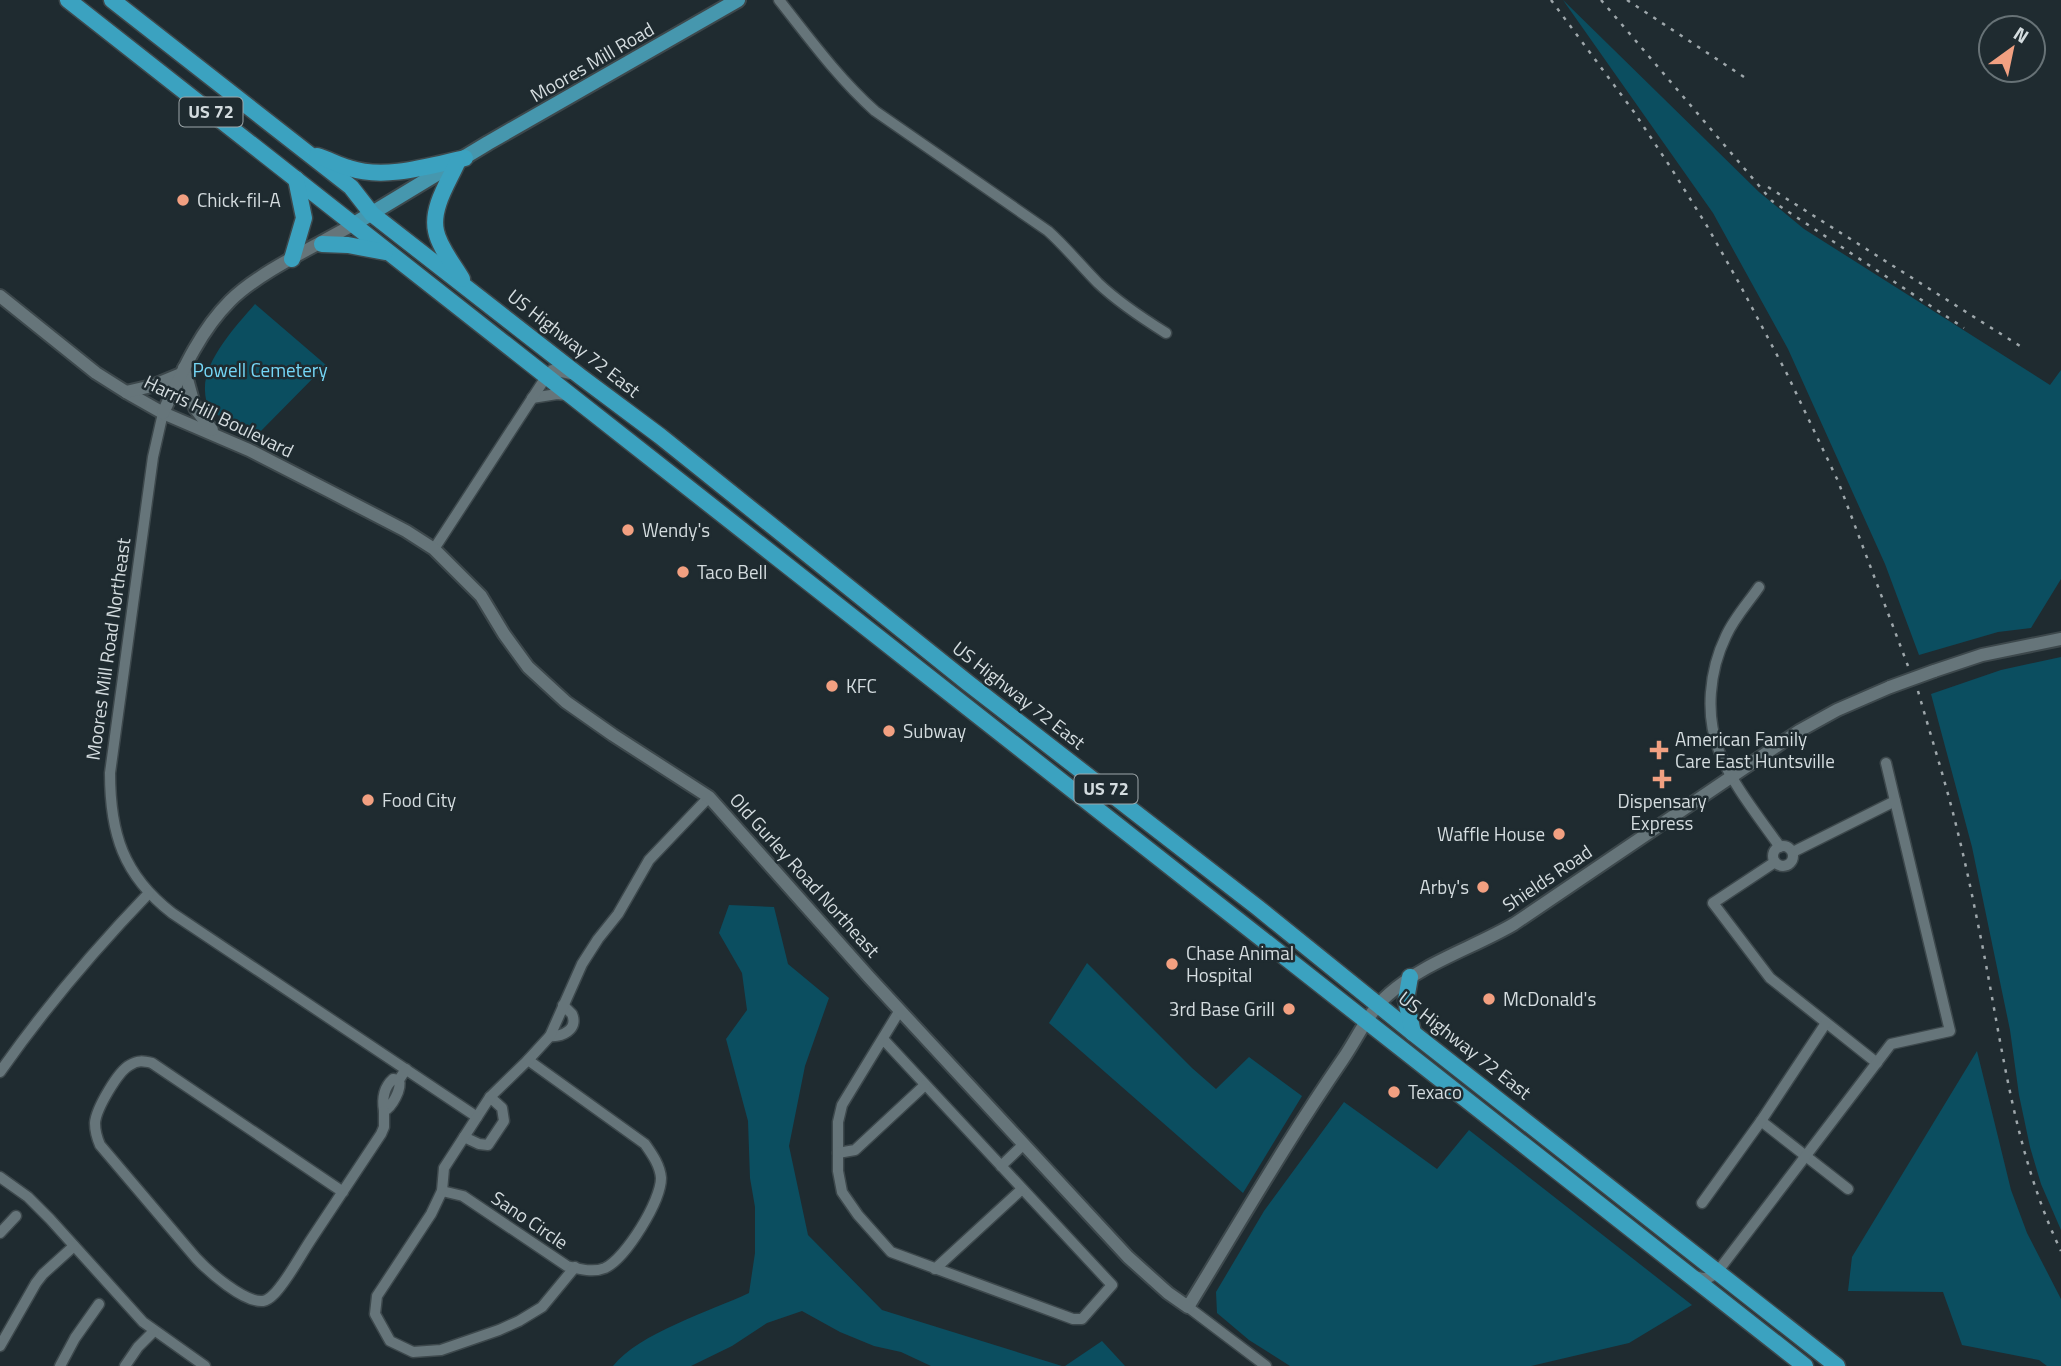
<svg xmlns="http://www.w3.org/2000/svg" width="2061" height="1366" font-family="'Titillium Web',sans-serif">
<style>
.green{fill:#0b4e60}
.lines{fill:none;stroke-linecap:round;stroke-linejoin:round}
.minor-casing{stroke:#3d484c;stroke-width:13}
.tertiary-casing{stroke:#3d484c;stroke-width:16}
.primary-casing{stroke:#3d484c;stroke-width:18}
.trunk-casing{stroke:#3d484c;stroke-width:19}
.minor{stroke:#66757a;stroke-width:10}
.tertiary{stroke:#66757a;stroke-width:12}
.primary{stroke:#4697ae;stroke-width:14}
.trunk{stroke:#3ba2c0;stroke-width:16}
.rail{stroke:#9ea7ab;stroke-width:2.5;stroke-dasharray:3.5 7;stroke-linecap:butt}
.tertiary-bridge-casing{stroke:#3d484c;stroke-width:16;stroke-linecap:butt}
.tertiary-bridge{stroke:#66757a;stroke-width:12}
.poi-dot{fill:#f2a081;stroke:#1f2b30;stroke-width:2.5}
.labels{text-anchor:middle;stroke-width:5;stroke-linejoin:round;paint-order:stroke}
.shield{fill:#1f2b30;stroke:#9ea7aa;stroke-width:2}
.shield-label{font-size:18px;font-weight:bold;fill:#d4dcdf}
.street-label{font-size:19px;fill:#d4dcdf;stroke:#1f2b30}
.poi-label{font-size:19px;fill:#d4dcdf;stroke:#1f2b30;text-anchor:start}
.park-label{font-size:19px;fill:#75d7f7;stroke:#1f2b30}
</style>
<rect width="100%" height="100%" fill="#1f2b30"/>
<g class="green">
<path d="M1563 0 1759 192 1804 229 2050 385 2061 370V579L2031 628 1998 632 1919 655 1885 564 1788 349 1713 213Z"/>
<path d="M255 304 326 365 255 437 225 420 208 408C207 403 205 397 205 391 203 361 236 326 255 304Z"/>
<path d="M2061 657V1230L2041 1184 2030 1147 2019 1095 2010 1030 1972 847 1931 694 2001 670Z"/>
<path d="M729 905 774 907 788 964 829 998 805 1066 789 1146 808 1235 882 1310 1062 1366H931L901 1352 874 1346 840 1332 802 1311 767 1323 732 1346 691 1366H613C639 1333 711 1311 749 1293L755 1253V1207L750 1178 748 1121 726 1039 747 1010 742 973 719 933Z"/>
<path d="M1087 963 1192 1068 1216 1089 1249 1057 1302 1096 1243 1193 1049 1023Z"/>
<path d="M1977 1051 2011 1190 2027 1233 2061 1299V1366H2047L2039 1360 1962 1345 1943 1292 1848 1291 1852 1257Z"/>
<path d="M1344 1102 1437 1169 1469 1130 1692 1305 1629 1343 1531 1366H1290L1249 1340 1217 1313 1216 1292 1264 1211Z"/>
<path d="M1102 1341 1125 1366H1065Z"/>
</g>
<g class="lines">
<defs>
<g id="minor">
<path d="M779 0C809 38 839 79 875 111L1048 231C1066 247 1081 266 1098 283 1119 303 1142 318 1166 333"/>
<path d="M532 398 557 394 566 395"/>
<path d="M163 413 153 457 110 773C110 833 123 875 172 913L477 1117"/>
<path d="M434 549 546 377 552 370 571 374"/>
<path d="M1759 587C1748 603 1734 618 1726 636 1709 671 1705 715 1719 751 1730 781 1761 820 1780 847"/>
<circle cx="1783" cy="856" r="10"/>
<path d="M1793 852 1895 801"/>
<path d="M1775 862 1713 903 1770 978 1877 1063"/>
<path d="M550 1036C561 1037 579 1030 572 1014 571 1013 565 1007 563 1005"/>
<path d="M883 1039 1112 1285 1082 1319H1073L891 1252 858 1215 842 1192 838 1171V1122L842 1105 900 1010"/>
<path d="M0 1072C45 1008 95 949 149 893"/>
<path d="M399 1080C402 1089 392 1107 384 1111 382 1099 383 1088 393 1079L399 1080 406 1069"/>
<path d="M1761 1121 1848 1189"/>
<path d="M464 1137 479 1144 488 1145 504 1121 502 1108 490 1097"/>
<path d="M838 1153 855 1150 925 1085"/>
<path d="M1001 1166 1024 1144"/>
<path d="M0 1177 28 1197 50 1219 143 1322 205 1366"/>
<path d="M442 1191 463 1196 567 1266C579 1269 593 1273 605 1268 626 1258 661 1201 661 1178 660 1165 652 1154 645 1144L528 1060"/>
<path d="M343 1192 152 1063C143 1061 138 1060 130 1065 118 1071 96 1109 95 1123 95 1131 97 1138 100 1145L196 1258C208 1271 244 1303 263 1301 269 1300 272 1296 276 1292 290 1276 300 1256 312 1238 335 1203 358 1169 381 1134L384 1127V1111"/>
<path d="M1702 1203 1761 1121 1826 1023"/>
<path d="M0 1233 16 1216"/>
<path d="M575 1267 542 1307 519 1321 499 1330 441 1350 413 1352 390 1341 375 1314 377 1296 431 1214 442 1191 444 1168 477 1117 490 1097 528 1060 550 1036 582 964 598 939 618 914 649 860 709 797"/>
<path d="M935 1269 1022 1189"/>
<path d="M1695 1276C1705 1279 1710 1280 1718 1271L1891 1044 1950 1031 1886 763"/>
<path d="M1188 1307 1266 1366"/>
<path d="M0 1346 36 1283 43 1274 74 1246"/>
<path d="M60 1366 75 1338 99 1304"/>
<path d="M125 1366 138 1347 154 1331"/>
</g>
<g id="tertiary">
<path d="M0 296 96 373 126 392 163 413 249 450 329 491 406 531 434 549 481 596 504 634 528 667 566 702 613 735 709 797 869 977 1128 1257 1168 1293 1188 1307C1239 1224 1288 1139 1343 1059 1358 1037 1369 1011 1389 994 1425 962 1473 948 1514 924L1799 731 1837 710 1890 687"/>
<path d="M184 368 195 408 212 430"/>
<path d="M126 392 152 386 181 374"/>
<path d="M163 413C181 374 199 332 230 301 259 272 316 246 354 224"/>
<path d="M1934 671 1982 655 2061 639"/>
</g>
<path id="primary" d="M354 224 488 143 738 0"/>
<g id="trunk">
<path d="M68 0 1805 1366"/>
<path d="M112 0 351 187 372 214 581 377 660 436 968 683 1257 907 1413 1033 1837 1366"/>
<path d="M317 156C328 159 338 165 349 168 385 180 429 166 465 158"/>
<path d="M457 163C448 183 431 208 436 231 439 247 454 265 462 279"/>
<path d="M322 244 348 245 385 252"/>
<path d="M292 259 304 218 296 179"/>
<path d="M1410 977 1406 1000 1413 1033"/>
</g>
</defs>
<use href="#minor" class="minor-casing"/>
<use href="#tertiary" class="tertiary-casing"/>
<use href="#primary" class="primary-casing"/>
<use href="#trunk" class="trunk-casing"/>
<use href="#minor" class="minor"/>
<use href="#tertiary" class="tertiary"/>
<use href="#primary" class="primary"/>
<use href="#trunk" class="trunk"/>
<g class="rail">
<path d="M1551 0 1634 112 1671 168 1707 226 1739 283 1787 374 1838 481 1908 666"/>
<path d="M1601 0 1772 201 1964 328"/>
<path d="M1627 0 1744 77"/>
<path d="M1768 187 2020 346"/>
<path d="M1918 691C1931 737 1946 783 1957 829 1967 869 1975 909 1983 949 2003 1051 2015 1155 2061 1251"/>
</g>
<defs>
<path id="tertiary-bridge" d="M1890 687 1934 671"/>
</defs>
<use href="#tertiary-bridge" class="tertiary-bridge-casing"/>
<use href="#tertiary-bridge" class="tertiary-bridge"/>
</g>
<g class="poi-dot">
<circle cx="183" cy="200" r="7"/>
<circle cx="628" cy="530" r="7"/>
<circle cx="683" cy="572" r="7"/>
<circle cx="832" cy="686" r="7"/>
<circle cx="889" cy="731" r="7"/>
<path d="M1655.5 739.5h7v7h7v7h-7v7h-7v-7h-7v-7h7z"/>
<path d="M1658.5 768.5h7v7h7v7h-7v7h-7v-7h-7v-7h7z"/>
<circle cx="368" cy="800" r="7"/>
<circle cx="1559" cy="834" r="7"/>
<circle cx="1483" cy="887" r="7"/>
<circle cx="1172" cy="964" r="7"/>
<circle cx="1489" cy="999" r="7"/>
<circle cx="1289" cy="1009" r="7"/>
<circle cx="1394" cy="1092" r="7"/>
</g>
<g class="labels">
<g class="shield">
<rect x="179.5" y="97.5" width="63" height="29" rx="5"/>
<rect x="1074.5" y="774.5" width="63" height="29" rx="5"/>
</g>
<g class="shield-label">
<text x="211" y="118">US 72</text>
<text x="1106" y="795">US 72</text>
</g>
<g class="street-label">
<text transform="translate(592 62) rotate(-30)" y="7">Moores Mill Road</text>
<text transform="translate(574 343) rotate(38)" y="7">US Highway 72 East</text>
<text transform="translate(219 416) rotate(26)" y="7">Harris Hill Boulevard</text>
<text transform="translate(108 649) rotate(-82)" y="7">Moores Mill Road Northeast</text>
<text transform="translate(1019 695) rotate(38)" y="7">US Highway 72 East</text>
<text transform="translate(805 875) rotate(48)" y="7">Old Gurley Road Northeast</text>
<text transform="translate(1547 878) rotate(-34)" y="7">Shields Road</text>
<text transform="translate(1465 1045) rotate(38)" y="7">US Highway 72 East</text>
<text transform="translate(530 1220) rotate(34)" y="7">Sano Circle</text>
</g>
<g class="poi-label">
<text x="197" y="207">Chick-fil-A</text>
<text x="642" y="537">Wendy's</text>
<text x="697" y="579">Taco Bell</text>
<text x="846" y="693">KFC</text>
<text x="903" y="738">Subway</text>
<text x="1675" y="746">American Family<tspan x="1675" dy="22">Care East Huntsville</tspan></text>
<text x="382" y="807">Food City</text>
<text x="1662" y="808" text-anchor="middle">Dispensary<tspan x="1662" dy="22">Express</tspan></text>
<text x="1545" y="841" text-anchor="end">Waffle House</text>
<text x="1469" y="894" text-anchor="end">Arby's</text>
<text x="1186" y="960">Chase Animal<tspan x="1186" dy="22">Hospital</tspan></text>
<text x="1503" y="1006">McDonald's</text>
<text x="1275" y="1016" text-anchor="end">3rd Base Grill</text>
<text x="1408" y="1099">Texaco</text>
</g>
<g class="park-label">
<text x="260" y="377">Powell Cemetery</text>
</g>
</g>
<g transform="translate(2012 49) rotate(33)"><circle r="33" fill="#1f2b30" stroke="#677276" stroke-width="2"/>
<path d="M0-5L12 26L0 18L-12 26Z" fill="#f2a081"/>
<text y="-10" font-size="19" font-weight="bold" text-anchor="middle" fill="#d4dcdf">N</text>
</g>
</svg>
